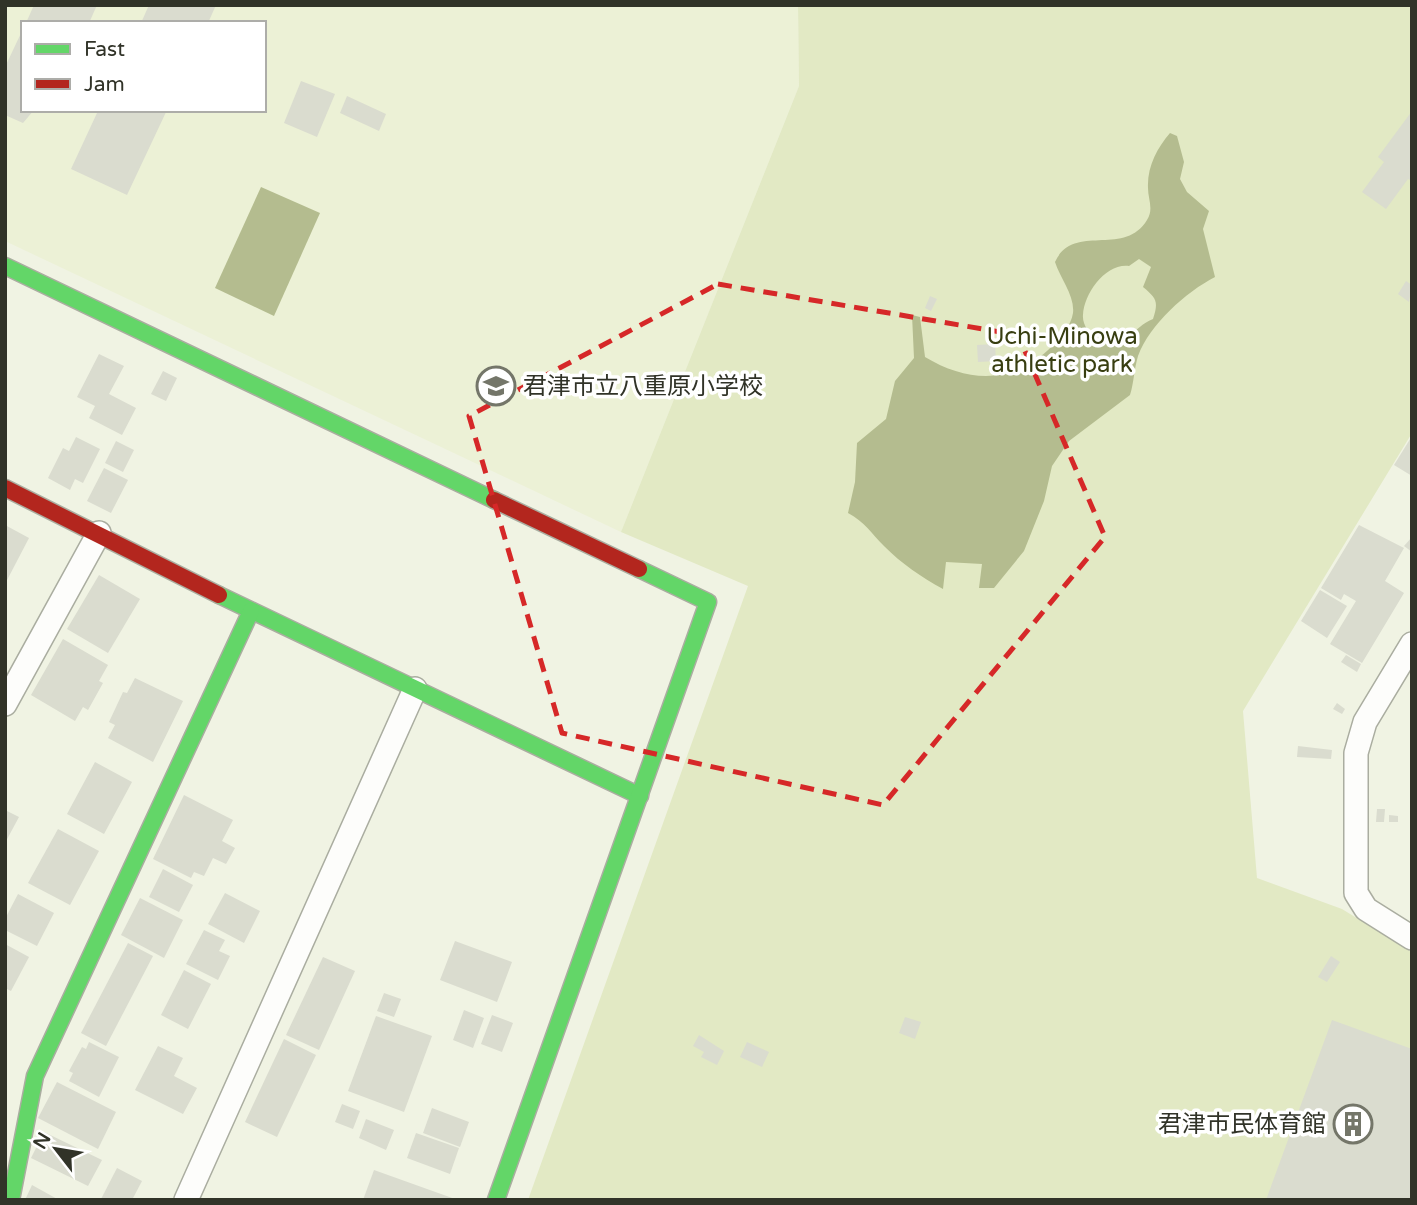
<svg xmlns="http://www.w3.org/2000/svg" width="1417" height="1205" font-family="'Varela Round','Noto Sans JP',sans-serif">
<style>
.built{fill:#ecf1d6;fill-rule:evenodd}
.green{fill:#e2e9c4}
.water{fill:#b4bc8f;fill-rule:evenodd}
.building{fill:#dadccf}
.lines{fill:none;stroke-linecap:round;stroke-linejoin:round}
.street-casing{stroke:#aaada0;stroke-width:26}
.fast-casing{stroke:#aaada0;stroke-width:19}
.jam-casing{stroke:#aaada0;stroke-width:19}
.street{stroke:#fdfdfb;stroke-width:23}
.fast{stroke:#63d668;stroke-width:16}
.jam{stroke:#b3261e;stroke-width:16}
.marked{fill:none;stroke:#d62828;stroke-width:5;stroke-dasharray:14 9;stroke-linejoin:round}
.labels{text-anchor:middle;stroke-width:7;stroke-linejoin:round;paint-order:stroke}
.park-label{font-size:24px;fill:#383e11;stroke:#fff}
.poi-label{font-size:24px;fill:#313328;stroke:#fff;text-anchor:start}
</style>
<rect width="100%" height="100%" fill="#f0f3e3"/>
<path class="built" d="M5 5H798L799 86 621 532 5 241ZM23 23H264V110H23Z"/>
<path class="green" d="M798 5H1412V433L1243 711 1257 878 1342 909 1412 952V1200H528L748 586 621 532 799 86Z"/>
<g class="water">
<path d="M1170 133 1177 136 1184 162 1180 179 1187 192 1209 211 1203 229 1215 277C1186 292 1150 324 1138 356 1134 369 1134 382 1130 395L1069 441 1052 466 1044 501 1024 551 994 588H979L982 564 946 562 943 589C921 577 902 564 884 546 871 533 865 522 848 513L855 482 857 443 886 419 895 381 914 358 912 315 920 317 925 357C970 384 1016 384 1053 345 1061 336 1071 326 1073 313 1075 296 1060 278 1055 262 1073 222 1124 258 1147 220 1154 209 1148 199 1148 188 1147 167 1157 148 1170 133ZM1139 259 1151 267 1143 287C1156 298 1159 301 1153 319 1125 331 1130 354 1095 340 1090 333 1082 325 1083 315 1084 293 1106 263 1129 266Z"/>
<path d="M261 187 320 213 274 316 215 288Z"/>
</g>
<g class="building">
<path d="M34 5H97L89 23H26Z"/>
<path d="M149 5H216L208 23H141Z"/>
<path d="M23 29V110H34L23 123 5 115V67Z"/>
<path d="M301 81 335 94 317 137 284 123Z"/>
<path d="M347 96 386 114 379 131 340 113Z"/>
<path d="M90 110H167L127 195 71 169 97 113Z"/>
<path d="M1412 111V181L1408 179 1386 209 1362 192 1384 162 1378 157Z"/>
<path d="M1406 281 1412 285 1409 302 1398 294Z"/>
<path d="M930 296 937 299 931 311 925 308Z"/>
<path d="M995 344 996 361 978 362 977 345Z"/>
<path d="M99 354 124 366 109 394 136 408 122 435 89 418 95 406 77 397Z"/>
<path d="M163 371 177 378 166 401 151 394Z"/>
<path d="M1412 436V476L1394 465Z"/>
<path d="M76 437 100 449 83 483 75 479 70 490 48 478 63 448 69 451Z"/>
<path d="M116 441 134 450 123 472 105 463Z"/>
<path d="M104 468 128 480 111 513 87 501Z"/>
<path d="M5 525 29 538 5 584Z"/>
<path d="M1359 525 1404 548 1385 581 1404 593 1362 663 1330 644 1356 601 1344 594 1341 600 1321 588Z"/>
<path d="M1412 537V552L1404 546Z"/>
<path d="M99 575 140 599 108 653 67 629Z"/>
<path d="M1320 590 1347 606 1327 638 1301 621Z"/>
<path d="M63 639 108 665 99 681 103 683 88 710 83 707 75 721 31 695Z"/>
<path d="M1346 655 1361 664 1357 672 1341 662Z"/>
<path d="M135 678 183 701 153 762 108 738 115 725 109 722 123 692 127 693Z"/>
<path d="M1337 703 1345 709 1342 714 1333 709Z"/>
<path d="M1298 746 1332 750 1331 759 1297 757Z"/>
<path d="M95 762 132 782 104 834 67 814Z"/>
<path d="M184 795 233 820 222 841 235 848 226 864 213 858 204 876 194 872 191 878 153 859Z"/>
<path d="M1377 809H1385L1384 822H1376Z"/>
<path d="M5 810 19 817 5 843Z"/>
<path d="M1389 815 1398 816V822H1389Z"/>
<path d="M58 829 99 851 70 905 28 883Z"/>
<path d="M163 869 193 885 179 912 149 897Z"/>
<path d="M225 893 260 911 244 943 208 924Z"/>
<path d="M18 894 54 913 37 946 5 930V919Z"/>
<path d="M140 898 183 920 164 958 121 935Z"/>
<path d="M204 930 225 940 219 951 230 956 218 980 186 964Z"/>
<path d="M455 941 512 962 497 1002 440 980Z"/>
<path d="M128 943 153 956 106 1046 81 1033Z"/>
<path d="M5 944 29 957 11 991 5 988Z"/>
<path d="M1331 956 1340 962 1327 982 1318 977Z"/>
<path d="M323 957 355 971 319 1050 286 1035Z"/>
<path d="M184 970 211 984 188 1029 161 1015Z"/>
<path d="M384 993 401 999 394 1017 377 1011Z"/>
<path d="M464 1010 484 1018 473 1048 453 1040Z"/>
<path d="M492 1015 513 1023 502 1052 481 1044Z"/>
<path d="M376 1016 432 1036 404 1112 348 1091Z"/>
<path d="M905 1017 921 1022 915 1039 899 1033Z"/>
<path d="M1332 1020 1412 1049V1200H1266Z"/>
<path d="M699 1035 724 1051 717 1065 701 1057 704 1052 693 1046Z"/>
<path d="M284 1039 316 1055 277 1137 245 1122Z"/>
<path d="M89 1042 119 1057 99 1097 69 1081 73 1073 69 1071 82 1047 86 1049Z"/>
<path d="M747 1042 769 1052 762 1067 740 1057Z"/>
<path d="M158 1046 183 1058 174 1076 197 1088 183 1114 135 1090Z"/>
<path d="M57 1082 116 1112 98 1149 38 1118Z"/>
<path d="M342 1104 360 1111 353 1129 335 1122Z"/>
<path d="M432 1108 469 1122 460 1147 423 1133Z"/>
<path d="M366 1119 394 1130 386 1150 359 1138Z"/>
<path d="M44 1132 102 1160 88 1186 31 1158Z"/>
<path d="M416 1133 459 1148 450 1174 407 1158Z"/>
<path d="M117 1168 142 1181 132 1200 101 1199Z"/>
<path d="M374 1170 455 1199V1200H363Z"/>
<path d="M32 1185 59 1200H25Z"/>
</g>
<g class="lines">
<defs>
<g id="street">
<path d="M1412 644 1365 722 1356 753V893L1366 909 1412 938"/>
<path d="M5 704 99 533"/>
<path d="M186 1200 415 689"/>
</g>
<g id="fast">
<path d="M5 266 494 500"/>
<path d="M219 595 640 796"/>
<path d="M11 1200 35 1076 251 611"/>
<path d="M496 1200 708 602 639 569"/>
</g>
<g id="jam">
<path d="M5 488 219 595"/>
<path d="M494 500 639 569"/>
</g>
</defs>
<use href="#street" class="street-casing"/>
<use href="#fast" class="fast-casing"/>
<use href="#jam" class="jam-casing"/>
<use href="#street" class="street"/>
<use href="#fast" class="fast"/>
<use href="#jam" class="jam"/>
</g>
<path class="marked" d="M718 284 1018 335 1105 537 883 805 562 733 469 416Z"/>
<defs>
<symbol id="school-ring" viewBox="-11 -11 22 22"><circle r="9.5" fill="#fff" stroke="#747669" stroke-width="1.5"/><path d="M0-5L7-2L0 1L-7-2ZM-4 1L0 2.5L4 1V4Q0 6-4 4Z" fill="#747669"/></symbol>
<symbol id="building-ring" viewBox="-11 -11 22 22"><circle r="9.5" fill="#fff" stroke="#747669" stroke-width="1.5"/><path d="M-4-6H4V6H1V3H-1V6H-4ZM-2.5-4.3h1.7v1.8h-1.7ZM.8-4.3h1.7v1.8H.8ZM-2.5-1h1.7V.8h-1.7ZM.8-1h1.7V.8H.8Z" fill="#747669"/></symbol>
</defs>
<g fill-rule="evenodd">
<use href="#school-ring" x="474" y="364" width="44" height="44"/>
<use href="#building-ring" x="1331" y="1102" width="44" height="44"/>
</g>
<g class="labels">
<g class="park-label">
<text x="1062" y="344">Uchi-Minowa<tspan x="1062" dy="28">athletic park</tspan></text>
</g>
<g class="poi-label">
<text x="523" y="394">君津市立八重原小学校</text>
<text x="1326" y="1132" text-anchor="end">君津市民体育館</text>
</g>
</g>
<rect width="1417" height="1205" fill="none" stroke="#313328" stroke-width="14"/>
<rect x="21" y="21" width="245" height="91" fill="#ffffff" stroke="#adada9" stroke-width="2"/>
<rect x="35" y="44" width="35" height="10" fill="#63d668" stroke="#adada9" stroke-width="2"/>
<text x="84" y="56" font-size="21" fill="#313328">Fast</text>
<rect x="35" y="79" width="35" height="10" fill="#b3261e" stroke="#adada9" stroke-width="2"/>
<text x="84" y="91" font-size="21" fill="#313328">Jam</text>
<g transform="translate(56 1149) rotate(301)" stroke="#ffffff" stroke-width="5" paint-order="stroke">
<path d="M0-5L12 26L0 18L-12 26Z" fill="#313328"/>
<text y="-10" font-size="19" font-weight="bold" text-anchor="middle" fill="#313328">N</text>
</g>
</svg>
